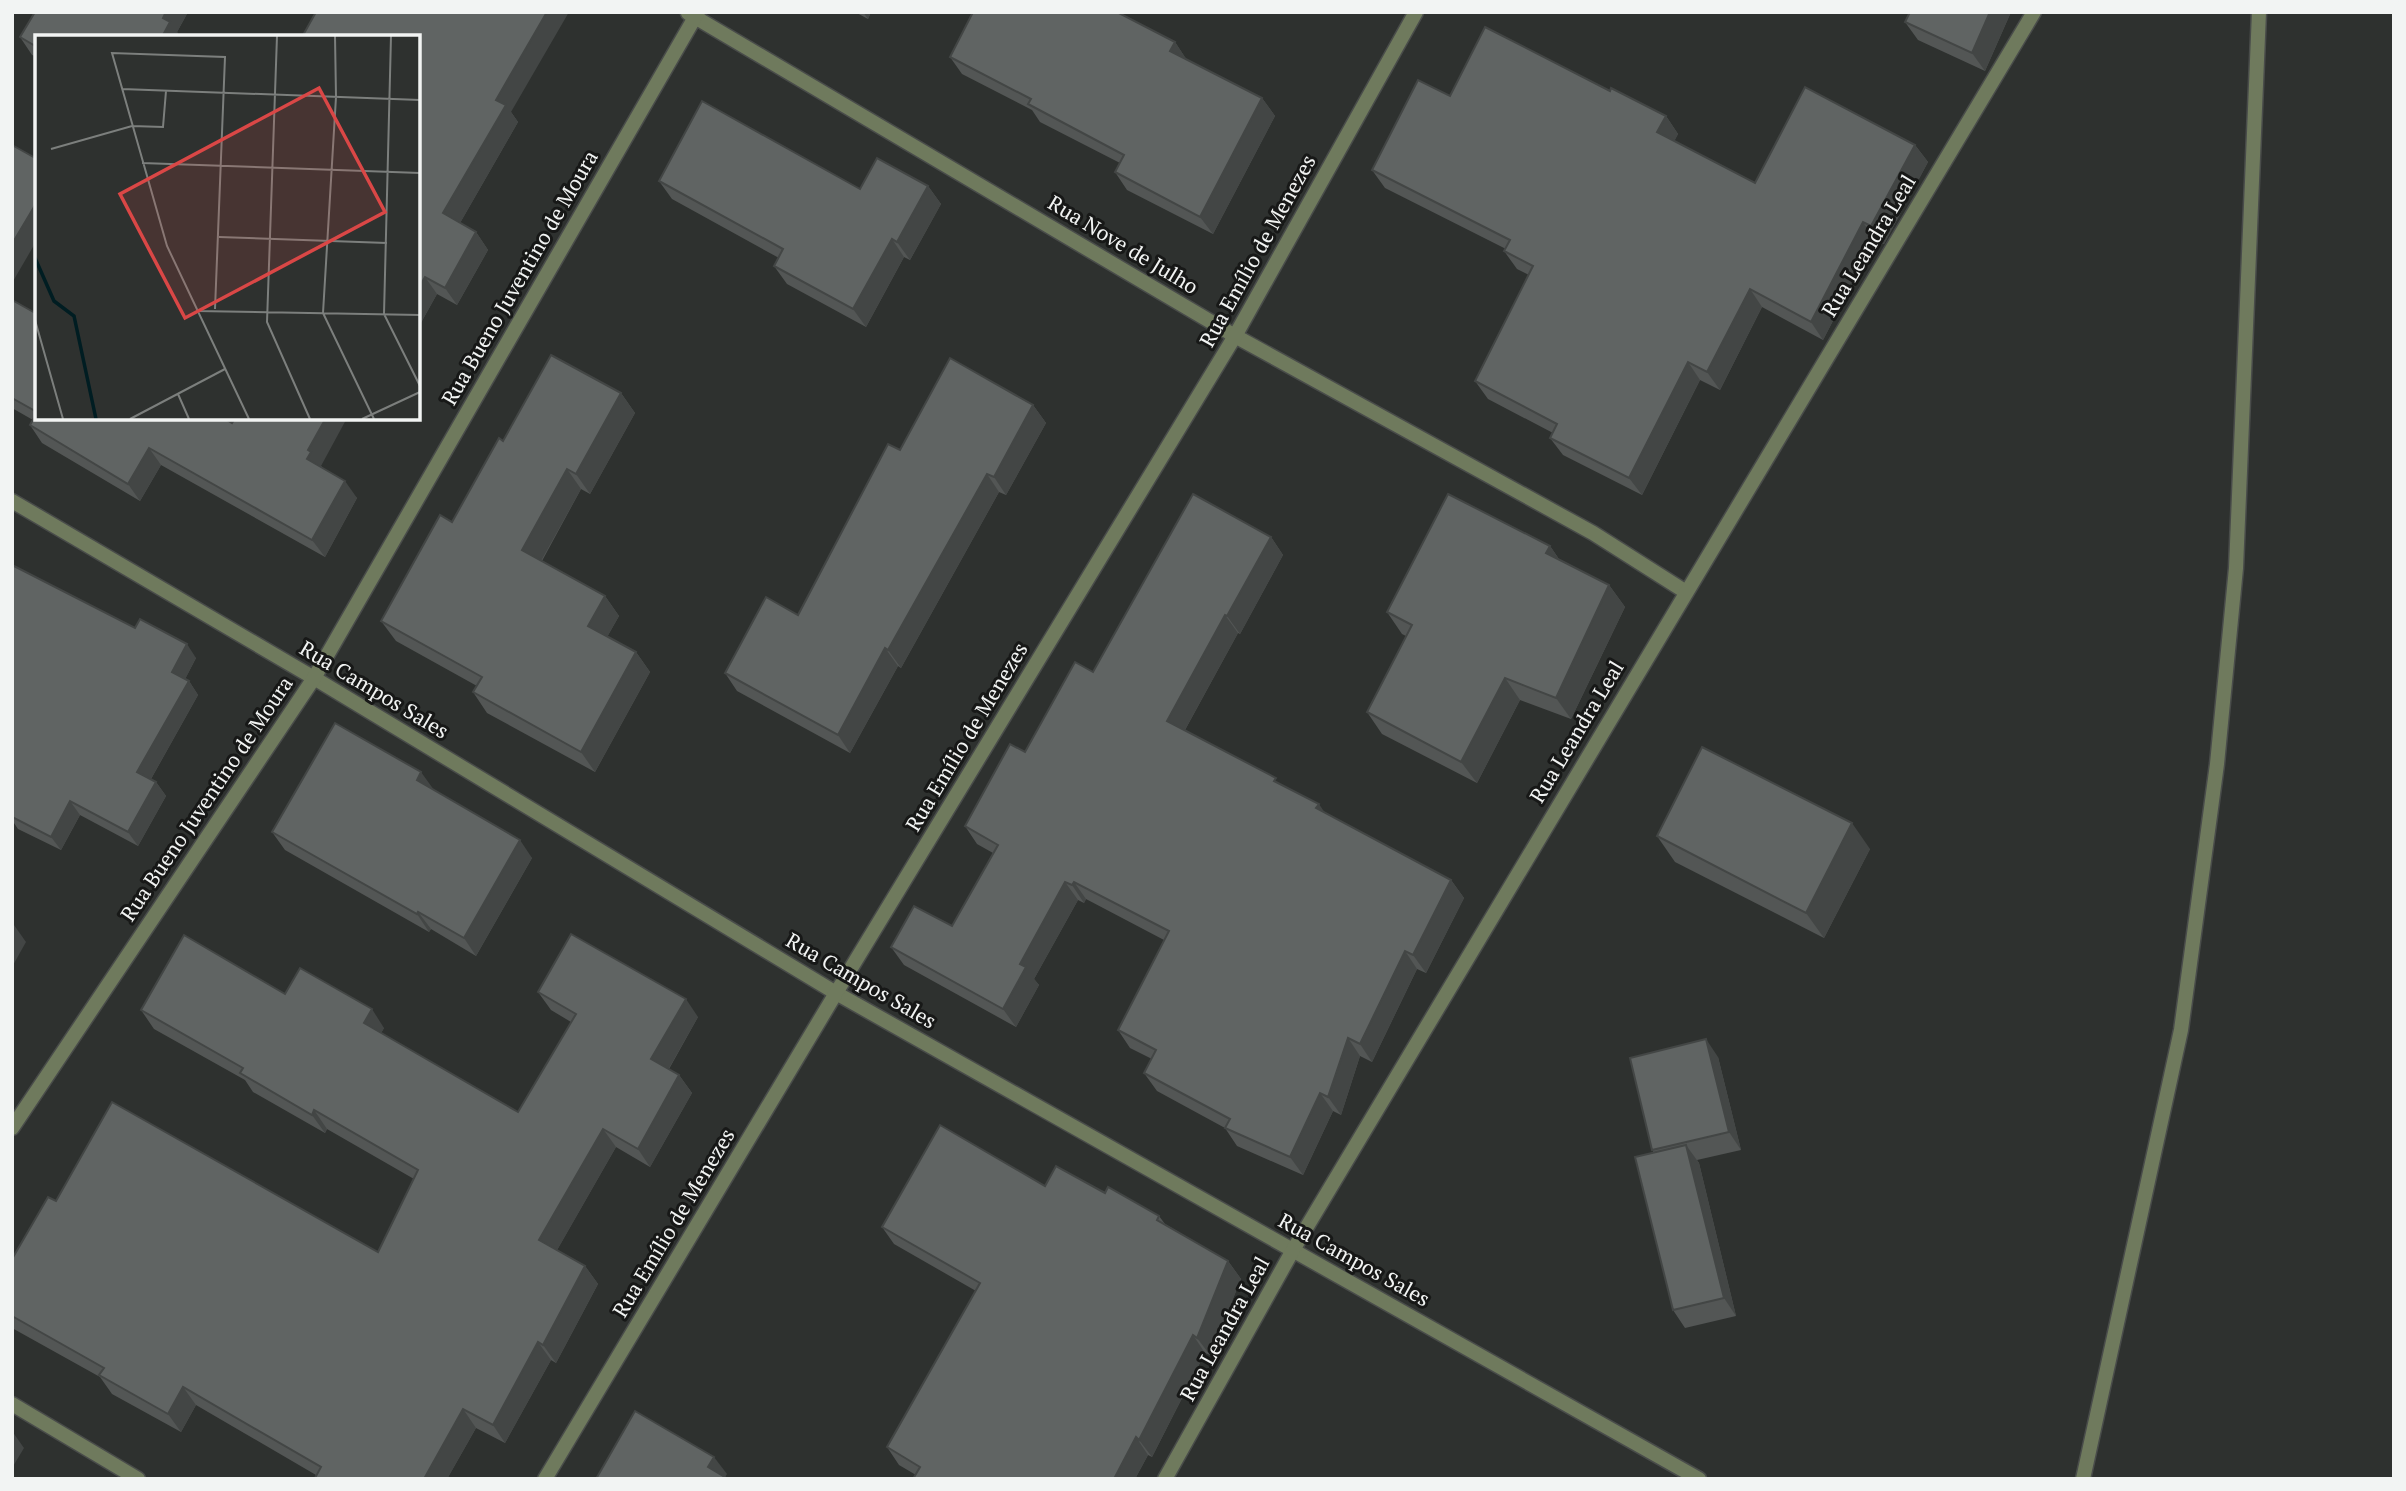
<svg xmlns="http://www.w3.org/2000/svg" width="2406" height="1491" font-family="'PT Serif',serif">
  <rect width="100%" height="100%" fill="#2e312f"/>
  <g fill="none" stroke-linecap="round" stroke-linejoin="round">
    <defs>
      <g id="street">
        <polyline points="688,13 1235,336 1593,533 1686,592"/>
        <polyline points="12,501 314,678 836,993 1699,1479"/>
        <polyline points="12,1128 314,678 698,12"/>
        <polyline points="12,1404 138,1479"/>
        <polyline points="545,1479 836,993 1235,336 1416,12"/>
        <polyline points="1165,1479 1293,1250 2034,12"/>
        <polyline points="2083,1479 2181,1030 2217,764 2236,568 2259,12"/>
      </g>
    </defs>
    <use href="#street" stroke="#494c4a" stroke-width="17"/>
    <use href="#street" stroke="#6f7a5d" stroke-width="14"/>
  </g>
  <g fill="#535655">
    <polygon points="35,12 188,12 177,32 180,37 37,37 37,57 32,55 20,37"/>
    <polygon points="855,12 871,12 868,19"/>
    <polygon points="1905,12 2011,12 1985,71 1918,40 1905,22 1909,14"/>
    <polygon points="1120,14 1175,42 1186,59 1262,98 1275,116 1213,234 1127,190 1115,172 1120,163 1040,122 1032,110 962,74 950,57"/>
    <polygon points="418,37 511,112 518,122 460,223 476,232 488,250 457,305 437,294 418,328"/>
    <polygon points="1610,91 1666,116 1678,134 1674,141 1755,183 1915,145 1928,162 1884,244 1875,240 1823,340 1762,307 1720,390 1700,380 1642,495 1563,455 1550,438 1553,433 1488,399 1475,381 1529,275 1517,269 1504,251 1506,249 1385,188 1372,170 1450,96"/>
    <polygon points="659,181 860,189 928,186 941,204 910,260 904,257 866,327 787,284 774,266 779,258 672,199"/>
    <polygon points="12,300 37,314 37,418 232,423 321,466 357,498 325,557 161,465 140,501 42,443 30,425 33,420 12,408"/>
    <polygon points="621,393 635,413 590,494 581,489 542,561 605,596 619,616 607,637 636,652 650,672 595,772 487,713 473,692 477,686 396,641 381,621 452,522 503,441"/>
    <polygon points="1033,405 1046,423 1006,495 999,492 901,668 898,666 850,753 737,691 725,673 798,615 900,450"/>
    <polygon points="1271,537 1283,555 1240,634 1238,633 1185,730 1280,784 1326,813 1451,880 1464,898 1426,973 1417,969 1372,1062 1360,1056 1341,1115 1333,1111 1303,1175 1237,1146 1225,1128 1157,1091 1144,1073 1152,1059 1130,1048 1118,1030 1164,940 1086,899 1084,903 1078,900 1034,979 1039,985 1016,1027 904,965 891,947 952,926 993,853 977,844 965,826 1025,752 1093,672"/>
    <polygon points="1550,546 1559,559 1609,585 1625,607 1571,719 1520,700 1477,783 1382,734 1367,712 1406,636 1402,634 1387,612"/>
    <polygon points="12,565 135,628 196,658 185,679 189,681 198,695 151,779 156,782 166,796 138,846 80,815 61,850 18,829 12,820"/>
    <polygon points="433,790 532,858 476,956 431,929 429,932 285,850 272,832"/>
    <polygon points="1657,836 1870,849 1824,938 1675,862"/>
    <polygon points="538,992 698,1017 669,1069 679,1075 692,1093 650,1167 616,1147 557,1250 585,1266 598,1284 556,1363 551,1360 505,1443 476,1428 447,1479 316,1479 315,1478 316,1475 196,1405 181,1432 112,1394 100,1377 12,1328 12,1259 56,1201 378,1252 414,1179 327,1129 325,1133 253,1092 245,1080 154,1029 141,1010 285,994 384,1028 381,1033 518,1112 571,1022 551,1010"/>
    <polygon points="1718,1057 1741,1150 1697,1160 1699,1163 1736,1316 1685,1328 1673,1310 1654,1153 1652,1150"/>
    <polygon points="1045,1186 1105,1193 1159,1216 1165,1224 1228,1261 1241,1279 1210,1355 1205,1353 1152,1457 1148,1455 1135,1479 913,1479 916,1475 899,1465 887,1447 976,1291 894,1244 882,1227"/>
  </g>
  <g fill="#434645">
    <polygon points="166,12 188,12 177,32 180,37 162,37 163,18"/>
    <polygon points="547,12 569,12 511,112 518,122 456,230 443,213 496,100"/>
    <polygon points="863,12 871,12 868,19"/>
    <polygon points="1990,12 2011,12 1985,71 1972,53"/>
    <polygon points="1175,42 1187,60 1170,51"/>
    <polygon points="1262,98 1275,116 1213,234 1200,217"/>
    <polygon points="1666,116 1678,134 1670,150 1657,132"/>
    <polygon points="1915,145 1928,162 1884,244 1871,226"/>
    <polygon points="928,186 941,204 910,260 897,242"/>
    <polygon points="37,202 37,240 12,283 12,244"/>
    <polygon points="1863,222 1875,240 1823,340 1811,322"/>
    <polygon points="476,232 488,250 457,305 445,288"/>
    <polygon points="892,239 904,257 866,327 853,309"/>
    <polygon points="425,277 437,294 418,328 418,289"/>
    <polygon points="1750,289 1762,307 1720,390 1707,372"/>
    <polygon points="1688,362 1700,380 1642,495 1629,478"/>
    <polygon points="621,393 635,413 590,494 576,474"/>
    <polygon points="1033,405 1046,423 1006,495 994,477"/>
    <polygon points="326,418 347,418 321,466 323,469 307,459 308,450"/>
    <polygon points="149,448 161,465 140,501 128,484"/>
    <polygon points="567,469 581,489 536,570 522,550"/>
    <polygon points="987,474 999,492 901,668 888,650"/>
    <polygon points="345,481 357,498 325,557 312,540"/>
    <polygon points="1271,537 1283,555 1240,634 1227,616"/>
    <polygon points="1550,546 1565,568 1546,553"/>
    <polygon points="1609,585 1625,607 1571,719 1556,698"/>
    <polygon points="605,596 619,616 602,646 588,626"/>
    <polygon points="1225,615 1238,633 1180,739 1167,721"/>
    <polygon points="187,644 196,658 182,685 172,672"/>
    <polygon points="885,648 898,666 850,753 838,735"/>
    <polygon points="636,652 650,672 595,772 581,752"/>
    <polygon points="1505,678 1520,700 1477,783 1461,762"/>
    <polygon points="189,681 198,695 147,786 137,772"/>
    <polygon points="421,772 434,790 417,780"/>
    <polygon points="156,782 166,796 138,846 128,832"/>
    <polygon points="70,801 80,815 61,850 51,837"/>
    <polygon points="1319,804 1331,822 1316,808"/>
    <polygon points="1852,823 1870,849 1824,938 1806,913"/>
    <polygon points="520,840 532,858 476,956 464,938"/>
    <polygon points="1451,880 1464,898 1426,973 1413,955"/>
    <polygon points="1065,882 1078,900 1034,979 1039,985 1016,1027 1003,1009 1020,964"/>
    <polygon points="1074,882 1086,899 1084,903 1072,885"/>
    <polygon points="418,912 431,929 429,932 417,914"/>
    <polygon points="14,925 26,942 12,967 12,929"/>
    <polygon points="1405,951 1417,969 1372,1062 1360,1044"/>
    <polygon points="686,999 698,1017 664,1077 651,1059"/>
    <polygon points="372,1009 384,1028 376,1042 364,1023"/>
    <polygon points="1348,1038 1360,1056 1341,1115 1328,1097"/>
    <polygon points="1706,1039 1718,1057 1741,1150 1729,1132"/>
    <polygon points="679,1075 692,1093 650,1167 638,1149"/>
    <polygon points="1320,1093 1333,1111 1303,1175 1290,1157"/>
    <polygon points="314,1110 327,1129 325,1133 312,1115"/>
    <polygon points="603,1129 616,1147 552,1259 539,1240"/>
    <polygon points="1686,1145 1699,1163 1736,1316 1724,1298"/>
    <polygon points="1228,1261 1241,1279 1210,1355 1197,1338"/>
    <polygon points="585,1266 598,1284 556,1363 543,1345"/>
    <polygon points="1193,1335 1205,1353 1152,1457 1139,1440"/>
    <polygon points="538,1342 551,1360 505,1443 493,1425"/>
    <polygon points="183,1387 196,1405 181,1432 168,1414"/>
    <polygon points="463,1409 476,1428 447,1479 424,1479"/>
    <polygon points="12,1431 24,1448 12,1468"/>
    <polygon points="1136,1437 1148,1455 1135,1479 1114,1479"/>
    <polygon points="714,1457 727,1474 724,1479 708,1467"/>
  </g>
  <g fill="#606463" stroke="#434645" stroke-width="2">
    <polygon points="35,12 166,12 163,18 170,22 162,37 37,37 37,47 20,37"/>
    <polygon points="316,12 547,12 496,100 506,105 443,213 476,232 445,288 425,277 418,289 418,37 302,37"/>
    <polygon points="973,12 1117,12 1175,42 1170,51 1262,98 1200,217 1115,172 1124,155 1028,104 1031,99 950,57"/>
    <polygon points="1910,12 1990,12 1972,53 1905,22"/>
    <polygon points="1485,27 1610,91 1611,88 1666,116 1657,132 1755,183 1805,87 1915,145 1871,226 1863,222 1811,322 1750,289 1707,372 1688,362 1629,478 1550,438 1557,424 1475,381 1533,266 1504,251 1510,240 1372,170 1418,80 1450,96"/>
    <polygon points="702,101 860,189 877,158 928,186 897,242 892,239 853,309 774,266 783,249 659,181"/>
    <polygon points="12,145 37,159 37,202 12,244"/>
    <polygon points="12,300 37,314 37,412 12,398"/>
    <polygon points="551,355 621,393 576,474 567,469 522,550 605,596 588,626 636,652 581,752 473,692 482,677 381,621 440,515 452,522 499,438 503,441"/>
    <polygon points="950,358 1033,405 994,477 987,474 888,650 885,648 838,735 725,673 766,597 798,615 888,444 900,450"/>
    <polygon points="37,413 37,418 224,418 232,423 235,418 326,418 308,450 311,452 307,459 345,481 312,540 149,448 128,484 30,425"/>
    <polygon points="1193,494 1271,537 1227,616 1225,615 1167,721 1276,778 1274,781 1319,804 1316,808 1451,880 1413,955 1405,951 1360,1044 1348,1038 1328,1097 1320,1093 1290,1157 1225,1128 1230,1119 1144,1073 1156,1050 1118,1030 1169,931 1074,882 1072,885 1065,882 1020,964 1026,967 1003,1009 891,947 914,906 952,926 998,845 965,826 1010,744 1025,752 1075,662 1093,672"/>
    <polygon points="1448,494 1550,546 1546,553 1609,585 1556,698 1505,678 1461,762 1367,712 1412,625 1387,612"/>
    <polygon points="12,565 135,628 140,619 187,644 172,672 189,681 137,772 156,782 128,832 70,801 51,837 12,817"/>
    <polygon points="335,723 421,772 417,780 520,840 464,938 418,912 417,914 272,832"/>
    <polygon points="1702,747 1852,823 1806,913 1657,836"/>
    <polygon points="571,934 686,999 651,1059 679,1075 638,1149 603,1129 539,1240 585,1266 543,1345 538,1342 493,1425 463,1409 424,1479 317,1479 315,1478 321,1467 183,1387 168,1414 99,1375 104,1368 12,1316 12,1259 48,1197 56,1201 112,1102 378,1252 418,1170 314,1110 312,1115 240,1073 243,1068 141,1010 184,935 285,994 300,968 372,1009 364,1023 518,1112 576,1014 538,992"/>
    <polygon points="1706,1039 1729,1132 1652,1150 1630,1058"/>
    <polygon points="940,1125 1045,1186 1056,1166 1105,1193 1108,1187 1159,1216 1157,1220 1228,1261 1197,1338 1193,1335 1139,1440 1136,1437 1114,1479 913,1479 920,1467 887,1447 980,1283 882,1227"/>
    <polygon points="1686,1145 1724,1298 1673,1310 1635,1157"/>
    <polygon points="635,1411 714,1457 708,1467 728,1479 596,1479"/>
  </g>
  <g text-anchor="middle" stroke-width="6" stroke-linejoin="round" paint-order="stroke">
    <g font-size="21" fill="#f2f4f3" stroke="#171817">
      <text transform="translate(1123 245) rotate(31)" y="7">Rua Nove de Julho</text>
      <text transform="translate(1869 246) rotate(-59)" y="7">Rua Leandra Leal</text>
      <text transform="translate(1258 251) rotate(-61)" y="7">Rua Emílio de Menezes</text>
      <text transform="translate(520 278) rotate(-60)" y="7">Rua Bueno Juventino de Moura</text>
      <text transform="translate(374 690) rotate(31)" y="7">Rua Campos Sales</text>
      <text transform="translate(1577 732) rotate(-59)" y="7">Rua Leandra Leal</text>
      <text transform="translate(967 737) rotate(-59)" y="7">Rua Emílio de Menezes</text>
      <text transform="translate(207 799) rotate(-56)" y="7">Rua Bueno Juventino de Moura</text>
      <text transform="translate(861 981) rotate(30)" y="7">Rua Campos Sales</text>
      <text transform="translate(674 1223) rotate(-59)" y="7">Rua Emílio de Menezes</text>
      <text transform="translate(1354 1260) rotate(29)" y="7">Rua Campos Sales</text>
      <text transform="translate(1225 1329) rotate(-61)" y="7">Rua Leandra Leal</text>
    </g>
  </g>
  <g transform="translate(35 35)">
    <rect width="385" height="385" fill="#2e312f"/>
    <path fill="none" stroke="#001d22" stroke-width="3.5" d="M0,223L19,266L39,281L61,384"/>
    <path fill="none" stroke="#7c7f7d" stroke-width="2" d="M242,1L232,287L275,384M300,1L301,62L288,278L339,384M356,1L349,279L385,351M87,54L385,65M16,114L97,91L128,92L131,56M107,128L385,138M184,202L352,208M180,274L190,22L77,18L132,211L214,384M162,276L385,280M0,285L28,384M143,359L154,384M95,384L190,334M327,384L385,357"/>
    <path fill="#da4746" fill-opacity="0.15" stroke="#da4746" stroke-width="3.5" d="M284,53L350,177L150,283L85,159Z"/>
    <rect width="385" height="385" fill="none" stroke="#f2f4f3" stroke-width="3.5"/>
  </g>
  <rect width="2406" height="1491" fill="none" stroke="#f2f4f3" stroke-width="28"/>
</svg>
